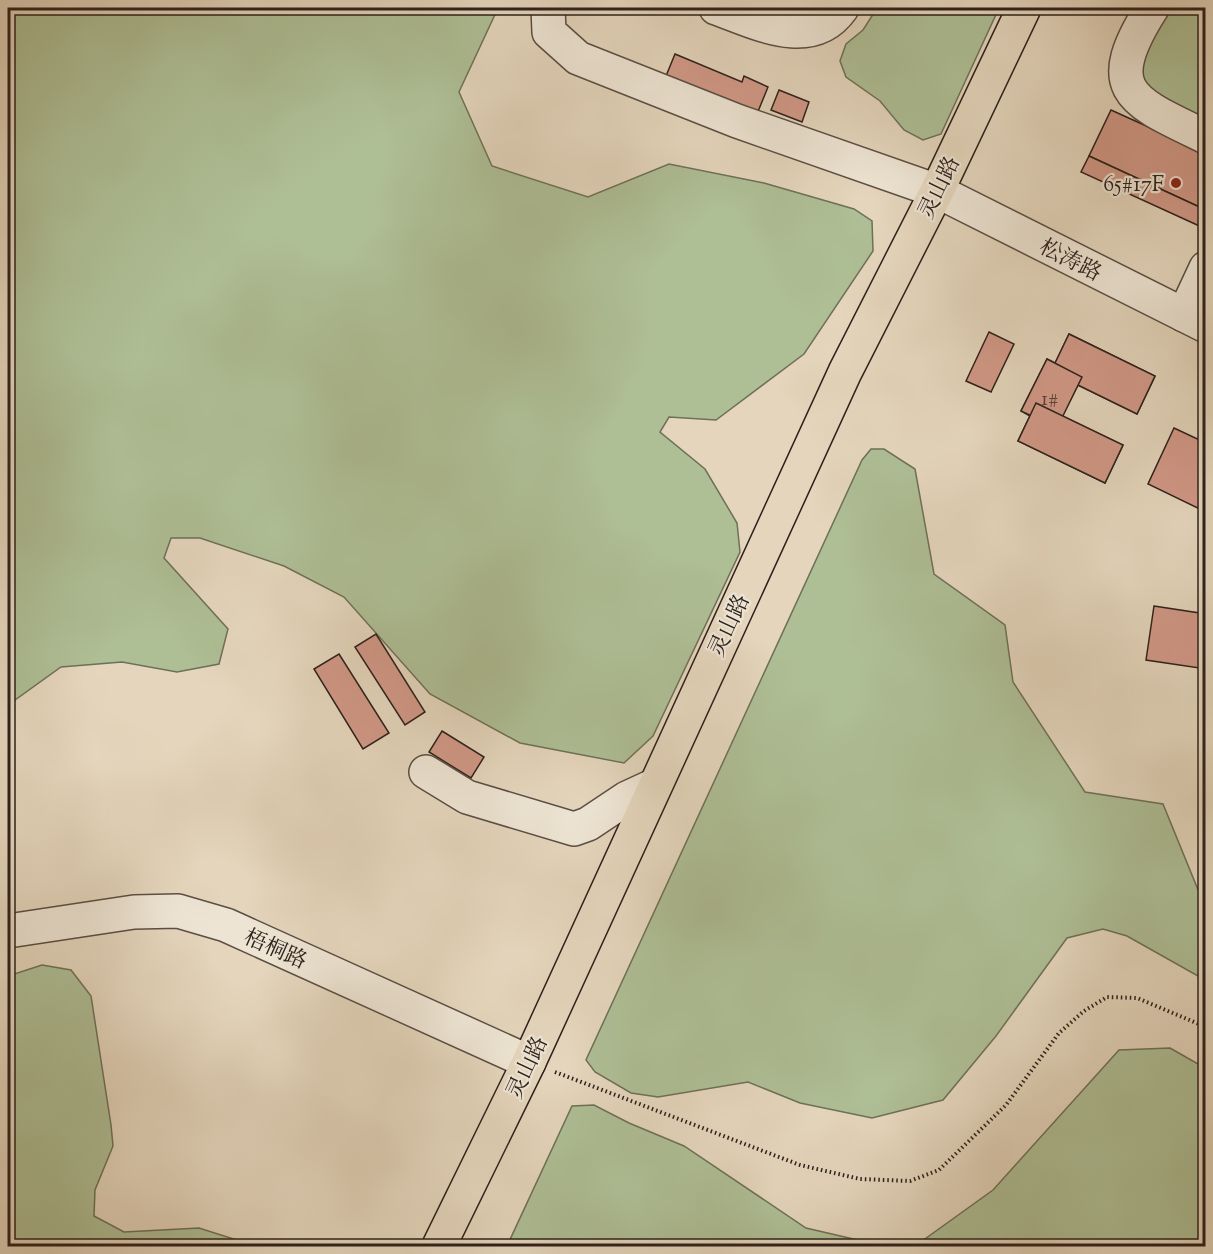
<svg xmlns="http://www.w3.org/2000/svg" width="1213" height="1254" font-family="'Sorts Mill Goudy','Noto Serif SC',serif">
  <rect width="100%" height="100%" fill="#e4d5bc"/>
  <filter id="stains"><feTurbulence type="fractalNoise" baseFrequency=".00333" numOctaves="4"/><feColorMatrix values="0 0 0 0 .2 0 0 0 0 .09 0 0 0 0 .02 0 0 0 .5 -.17"/></filter>
  <radialGradient id="worn" r=".72"><stop offset=".6" stop-color="#630" stop-opacity="0"/><stop offset="1" stop-color="#630" stop-opacity=".3"/></radialGradient>
  <g fill="#aebe95" stroke="#6e7058" stroke-width="1.5">
    <polygon points="8,8 498,8 459,92 492,166 588,197 669,164 764,183 854,209 872,221 873,251 804,354 716,420 669,417 660,432 705,469 737,523 740,552 653,736 624,763 520,743 430,694 344,597 284,566 200,538 171,538 164,558 228,629 219,664 177,672 122,662 61,667 8,705"/>
    <polygon points="877,8 999,8 941,134 923,140 904,130 880,101 846,77 840,61 846,44 863,30"/>
    <polygon points="1167,8 1205,8 1205,123 1157,100 1140,81 1141,48"/>
    <polygon points="871,449 884,449 915,469 934,574 1005,625 1013,682 1085,792 1163,804 1205,907 1205,980 1127,936 1103,929 1067,938 996,1036 943,1100 872,1118 800,1103 748,1082 658,1097 631,1093 595,1072 586,1060 862,460"/>
    <polygon points="42,965 71,970 91,996 111,1125 113,1146 95,1190 94,1216 124,1232 199,1228 256,1246 8,1246 8,976"/>
    <polygon points="1170,1048 1205,1068 1205,1246 507,1246 572,1106 594,1105 629,1123 684,1146 806,1228 875,1244 922,1241 993,1190 1119,1050"/>
  </g>
  <g fill="#d19887" stroke="#2d211c" stroke-width="1.5">
    <polygon points="675,54 742,82 744,76 768,87 757,114 666,76"/>
    <polygon points="779,90 809,102 802,122 771,110"/>
    <polygon points="1111,110 1206,153 1206,210 1089,156"/>
    <polygon points="1089,156 1206,210 1206,229 1081,172"/>
    <polygon points="989,332 1014,344 991,392 966,381"/>
    <polygon points="1069,334 1155,376 1137,414 1051,372"/>
    <polygon points="1069,334 1155,376 1137,414 1078,385 1062,416 1123,445 1105,483 1018,441 1030,416 1021,411 1047,359 1055,363"/>
    <polygon points="1047,359 1082,377 1057,428 1021,411"/>
    <polygon points="1036,403 1123,445 1105,483 1018,441"/>
    <polygon points="1174,428 1206,443 1206,512 1148,484"/>
    <polygon points="1154,606 1206,614 1206,669 1146,660"/>
    <polygon points="376,634 425,712 405,725 355,647"/>
    <polygon points="339,654 389,733 363,749 314,669"/>
    <polygon points="442,731 484,757 471,778 429,752"/>
    <polygon points="1206,774 1206,819 1200,818"/>
  </g>
  <g fill="none" stroke-linecap="round" stroke-linejoin="round">
    <defs>
      <g id="minor">
        <polyline points="548,8 549,32 578,58 737,121 937,191 1206,326"/>
        <path d="M716,8C756,22 811,52 842,8"/>
        <path d="M1152,8C1099,91 1131,101 1206,137"/>
        <polyline points="1184,315 1206,268"/>
        <polyline points="426,772 467,797 574,829 588,824 627,798 653,786"/>
        <polyline points="8,931 134,912 178,911 226,925 529,1062"/>
      </g>
      <polyline id="highway" points="439,1246 529,1062 845,372 937,191 1024,8"/>
    </defs>
    <use href="#minor" stroke="#5b4e44" stroke-width="36"/>
    <use href="#highway" stroke="#2d211c" stroke-width="36"/>
    <polyline stroke="#2d211c" stroke-width="4" stroke-dasharray="1.5 3" stroke-linecap="butt" points="555,1072 800,1165 860,1179 910,1181 939,1170 1006,1105 1059,1033 1084,1011 1107,997 1137,998 1206,1027"/>
    <use href="#minor" stroke="#ede4d3" stroke-width="33"/>
    <use href="#highway" stroke="#e4d5bc" stroke-width="33"/>
  </g>
  <circle fill="#8f2418" stroke="#ede4d3" stroke-width="2" cx="1176" cy="183" r="6"/>
  <g text-anchor="middle" stroke-width="4.5" stroke-linejoin="round" paint-order="stroke">
    <g font-size="20" fill="#563f37">
      <text x="1050" y="405">1#</text>
    </g>
    <g font-size="22" fill="#2d211c" stroke="#ede4d3" text-anchor="end">
      <text x="1164" y="191">65#17F</text>
    </g>
    <g font-size="22" fill="#2d211c" stroke="#ede4d3">
      <text transform="translate(938 187) rotate(-64)" y="8">灵山路</text>
      <text transform="translate(1071 259) rotate(27)" y="8">松涛路</text>
      <text transform="translate(728 625) rotate(-65)" y="8">灵山路</text>
      <text transform="translate(276 948) rotate(24)" y="8">梧桐路</text>
      <text transform="translate(526 1067) rotate(-65)" y="8">灵山路</text>
    </g>
  </g>
  <rect width="1213" height="1254" fill="none" stroke="#e4d5bc" stroke-width="30"/>
  <rect x="9" y="9" width="1195" height="1236" fill="none" stroke="#2d211c" stroke-width="3"/>
  <rect x="15" y="15" width="1183" height="1224" fill="none" stroke="#2d211c" stroke-width="1.5"/>
  <rect width="100%" height="100%" filter="url(#stains)"/>
  <rect width="100%" height="100%" fill="url(#worn)"/>
</svg>
